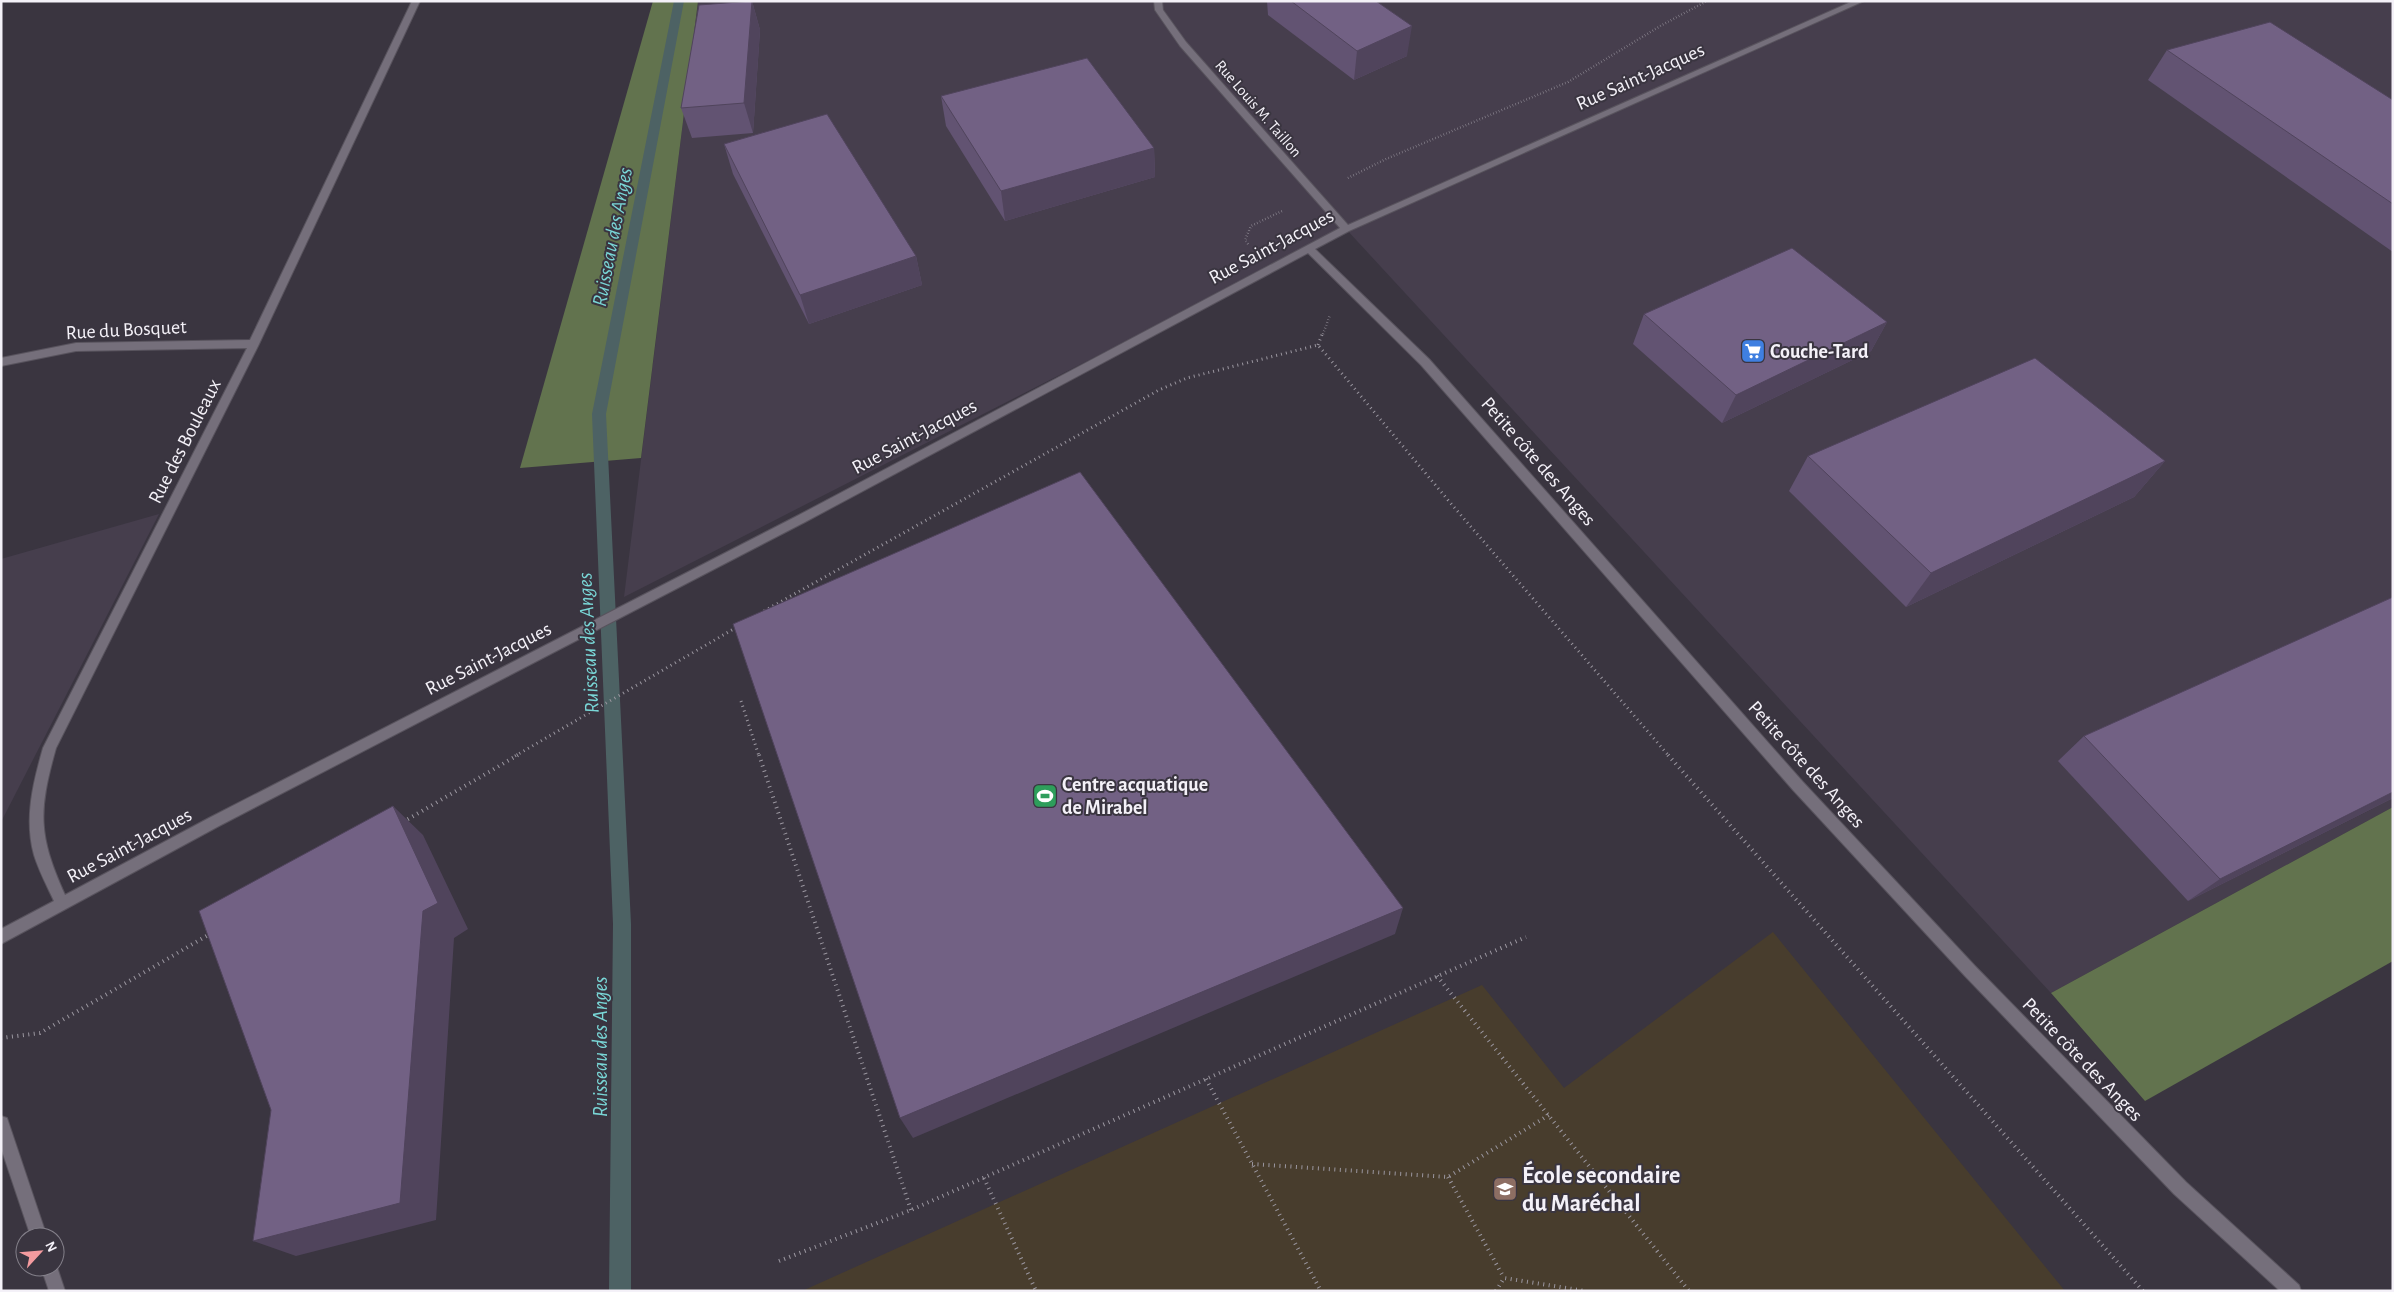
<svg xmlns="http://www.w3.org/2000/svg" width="2394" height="1292" font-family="'Alegreya Sans',sans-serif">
  <rect width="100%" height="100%" fill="#3a3540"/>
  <g fill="#463e4d">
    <polygon points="698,1 2393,1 2393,807 2051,993 1346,229 624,597"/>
    <polygon points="159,514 1,822 1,559"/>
  </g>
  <polygon fill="#483d2d" points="1773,932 2065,1291 802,1291 1482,985 1564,1088"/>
  <g fill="#62734e">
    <polygon points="653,1 698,1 641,458 520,468"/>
    <polygon points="2393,807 2393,961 2145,1101 2051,993"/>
  </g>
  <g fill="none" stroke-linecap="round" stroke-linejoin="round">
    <polygon fill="#4d6264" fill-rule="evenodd" points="674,1 684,1 606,414 631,924 631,1291 609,1291 613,924 592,414"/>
    <defs>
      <g id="minor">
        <path d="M412,1H420L259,344L56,748C38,812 38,835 65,895L209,818L797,516L1340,228L1180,46L1155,10L1154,1H1162L1163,10L1186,42L1348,225L1853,1H1864L1349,231L1315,249L1429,359L1803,782L1975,966L2186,1182L2299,1285L2301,1291H2280L2174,1194L1965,976L1793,790L1421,365L1308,253L805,522L219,826L1,944V929L54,901C47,886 39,871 34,855C24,819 33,783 43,748L247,348L76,351L1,366V358L76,343L250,340Z"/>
        <polygon points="1,1116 7,1118 9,1124 47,1237 31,1237 1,1148"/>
        <polygon points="55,1261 65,1291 49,1291 41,1267 55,1267"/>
      </g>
    </defs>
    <use href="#minor" stroke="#58535d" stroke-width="2"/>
    <g stroke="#9b97a0" stroke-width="2.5" stroke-dasharray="0.5 2.5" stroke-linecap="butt">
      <polyline points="1348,178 1386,159 1568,82 1662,25 1707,1"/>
      <polyline points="1248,244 1245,240 1251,226 1284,210"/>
      <polyline points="1323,334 1330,315"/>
    </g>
    <g stroke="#9b97a0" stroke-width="3" stroke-dasharray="1 4" stroke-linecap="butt">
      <polyline points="1318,345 1323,332"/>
      <polyline points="764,611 1159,390 1187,378 1318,345 1453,506 1669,756"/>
      <polyline points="741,701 759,756"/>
      <polyline points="515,756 737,627"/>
    </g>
    <g stroke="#9b97a0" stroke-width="4" stroke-dasharray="1 4.5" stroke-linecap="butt">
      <polyline points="759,755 911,1210"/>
      <polyline points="1668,755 2143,1291"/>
      <polyline points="403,822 518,755"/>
      <polyline points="1437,976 1689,1291"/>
      <polyline points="1,1038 40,1033 210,934"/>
      <polyline points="1206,1079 1321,1291"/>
      <polyline points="1252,1164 1448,1177 1549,1115"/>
      <polyline points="1448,1177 1504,1278"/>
      <polyline points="984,1178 1036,1291"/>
      <polyline points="779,1261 911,1210 1526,937"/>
      <polyline points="1496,1291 1504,1278 1585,1291"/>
    </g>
    <use href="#minor" fill="#756f7b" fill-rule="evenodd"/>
  </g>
  <g fill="#625372">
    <polygon points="752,1 760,30 753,133 692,138 681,108"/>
    <polygon points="1267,1 1376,1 1407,56 1354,80 1268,15"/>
    <polygon points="2167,50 2393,100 2393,252 2148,80"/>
    <polygon points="941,96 1154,148 1155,177 1005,221 946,126"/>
    <polygon points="724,144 916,256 922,285 809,324 733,174"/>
    <polygon points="1644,314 1887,322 1871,351 1722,423 1633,344"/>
    <polygon points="1808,456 2165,461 2134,497 1906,607 1789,491"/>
    <polygon points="2393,597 2393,798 2188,901 2058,761 2084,736"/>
  </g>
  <g fill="#50445c">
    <polygon points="752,1 760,30 753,133 744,103"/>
    <polygon points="1412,26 1407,56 1354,80 1357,51"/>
    <polygon points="1154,148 1155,177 1005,221 1001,191"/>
    <polygon points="916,256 922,285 809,324 800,295"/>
    <polygon points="1887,322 1871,351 1722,423 1736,395"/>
    <polygon points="2165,461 2134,497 1906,607 1931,573"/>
    <polygon points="2393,792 2393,798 2188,901 2220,879"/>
    <polygon points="393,806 423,835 468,929 454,938 436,1220 296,1256 253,1241"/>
    <polygon points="1403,908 1395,934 913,1138 900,1118"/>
  </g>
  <g fill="#726184" stroke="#50445c">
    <polygon points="752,1 744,103 681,108 699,5"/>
    <polygon points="1291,1 1376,1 1412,26 1357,51"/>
    <polygon points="2270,22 2393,100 2393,204 2167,50"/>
    <polygon points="1087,58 1154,148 1001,191 941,96"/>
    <polygon points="827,114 916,256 800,295 724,144"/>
    <polygon points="1792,248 1887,322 1736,395 1644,314"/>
    <polygon points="2035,358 2165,461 1931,573 1808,456"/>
    <polygon points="1080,472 1403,908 900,1118 733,624"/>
    <polygon points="2393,597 2393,792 2220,879 2084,736"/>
    <polygon points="393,806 438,903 423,911 400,1203 253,1241 271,1110 199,911"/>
  </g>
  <defs>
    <symbol id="supermarket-square" viewBox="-11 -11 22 22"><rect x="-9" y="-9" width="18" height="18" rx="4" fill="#3f7fe0" stroke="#3a3540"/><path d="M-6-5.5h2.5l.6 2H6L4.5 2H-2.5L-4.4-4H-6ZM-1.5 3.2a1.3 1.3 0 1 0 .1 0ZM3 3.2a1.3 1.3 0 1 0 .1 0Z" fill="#fff"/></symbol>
    <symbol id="stadium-square" viewBox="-11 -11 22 22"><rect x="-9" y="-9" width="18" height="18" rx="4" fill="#2e9e5b" stroke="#3a3540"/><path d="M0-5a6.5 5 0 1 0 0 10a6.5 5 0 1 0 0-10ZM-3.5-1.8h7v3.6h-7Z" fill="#fff"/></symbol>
    <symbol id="school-square" viewBox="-11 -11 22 22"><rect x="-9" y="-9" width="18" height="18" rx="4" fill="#8d6e63" stroke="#3a3540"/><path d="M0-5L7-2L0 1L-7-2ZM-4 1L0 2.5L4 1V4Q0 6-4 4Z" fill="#fff"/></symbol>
  </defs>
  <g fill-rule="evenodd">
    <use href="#supermarket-square" x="1739" y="337" width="28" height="28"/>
    <use href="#stadium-square" x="1031" y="782" width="28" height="28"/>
    <use href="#school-square" x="1491" y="1175" width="28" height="28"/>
  </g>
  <g text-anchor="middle" stroke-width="4" stroke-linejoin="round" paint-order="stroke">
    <g font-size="16" fill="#f4f1f8" stroke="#3a3540">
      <text transform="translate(1259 108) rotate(49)" y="6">Rue Louis M. Taillon</text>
    </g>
    <g font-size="20" fill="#f4f1f8" stroke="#3a3540">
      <text transform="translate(1640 76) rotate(-24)" y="7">Rue Saint-Jacques</text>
      <text transform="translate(1271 246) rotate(-28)" y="7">Rue Saint-Jacques</text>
      <text transform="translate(126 329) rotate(-3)" y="7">Rue du Bosquet</text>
      <text transform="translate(914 436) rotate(-28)" y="7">Rue Saint-Jacques</text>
      <text transform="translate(184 441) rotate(-63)" y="7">Rue des Bouleaux</text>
      <text transform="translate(1539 461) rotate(49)" y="7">Petite côte des Anges</text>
      <text transform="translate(488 658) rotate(-27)" y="7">Rue Saint-Jacques</text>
      <text transform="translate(1807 764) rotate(48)" y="7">Petite côte des Anges</text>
      <text transform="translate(129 845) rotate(-28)" y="7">Rue Saint-Jacques</text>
      <text transform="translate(2083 1059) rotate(46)" y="7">Petite côte des Anges</text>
    </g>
    <g font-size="20" font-weight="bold" fill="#f4f1f8" stroke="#3a3540" text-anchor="start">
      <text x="1770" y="358">Couche-Tard</text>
      <text x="1062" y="791">Centre acquatique<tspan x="1062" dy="23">de Mirabel</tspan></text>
    </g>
    <g font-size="21" font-style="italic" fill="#79d6d6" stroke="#3a3540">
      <text transform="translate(612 237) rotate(-79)" y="7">Ruisseau des Anges</text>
      <text transform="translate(588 643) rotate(-93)" y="7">Ruisseau des Anges</text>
      <text transform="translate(600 1047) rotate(-90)" y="7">Ruisseau des Anges</text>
    </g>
    <g font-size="24" font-weight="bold" fill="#f4f1f8" stroke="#3a3540" text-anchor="start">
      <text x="1522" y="1183">École secondaire<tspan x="1522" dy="28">du Maréchal</tspan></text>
    </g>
  </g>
  <rect width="2394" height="1292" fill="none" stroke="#f4f1f8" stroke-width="5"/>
  <g transform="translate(40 1252) rotate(64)"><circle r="24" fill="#3a3540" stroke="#84808a"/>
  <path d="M0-4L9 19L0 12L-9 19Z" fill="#f49b9f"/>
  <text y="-8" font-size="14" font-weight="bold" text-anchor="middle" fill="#f4f1f8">N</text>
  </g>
</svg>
